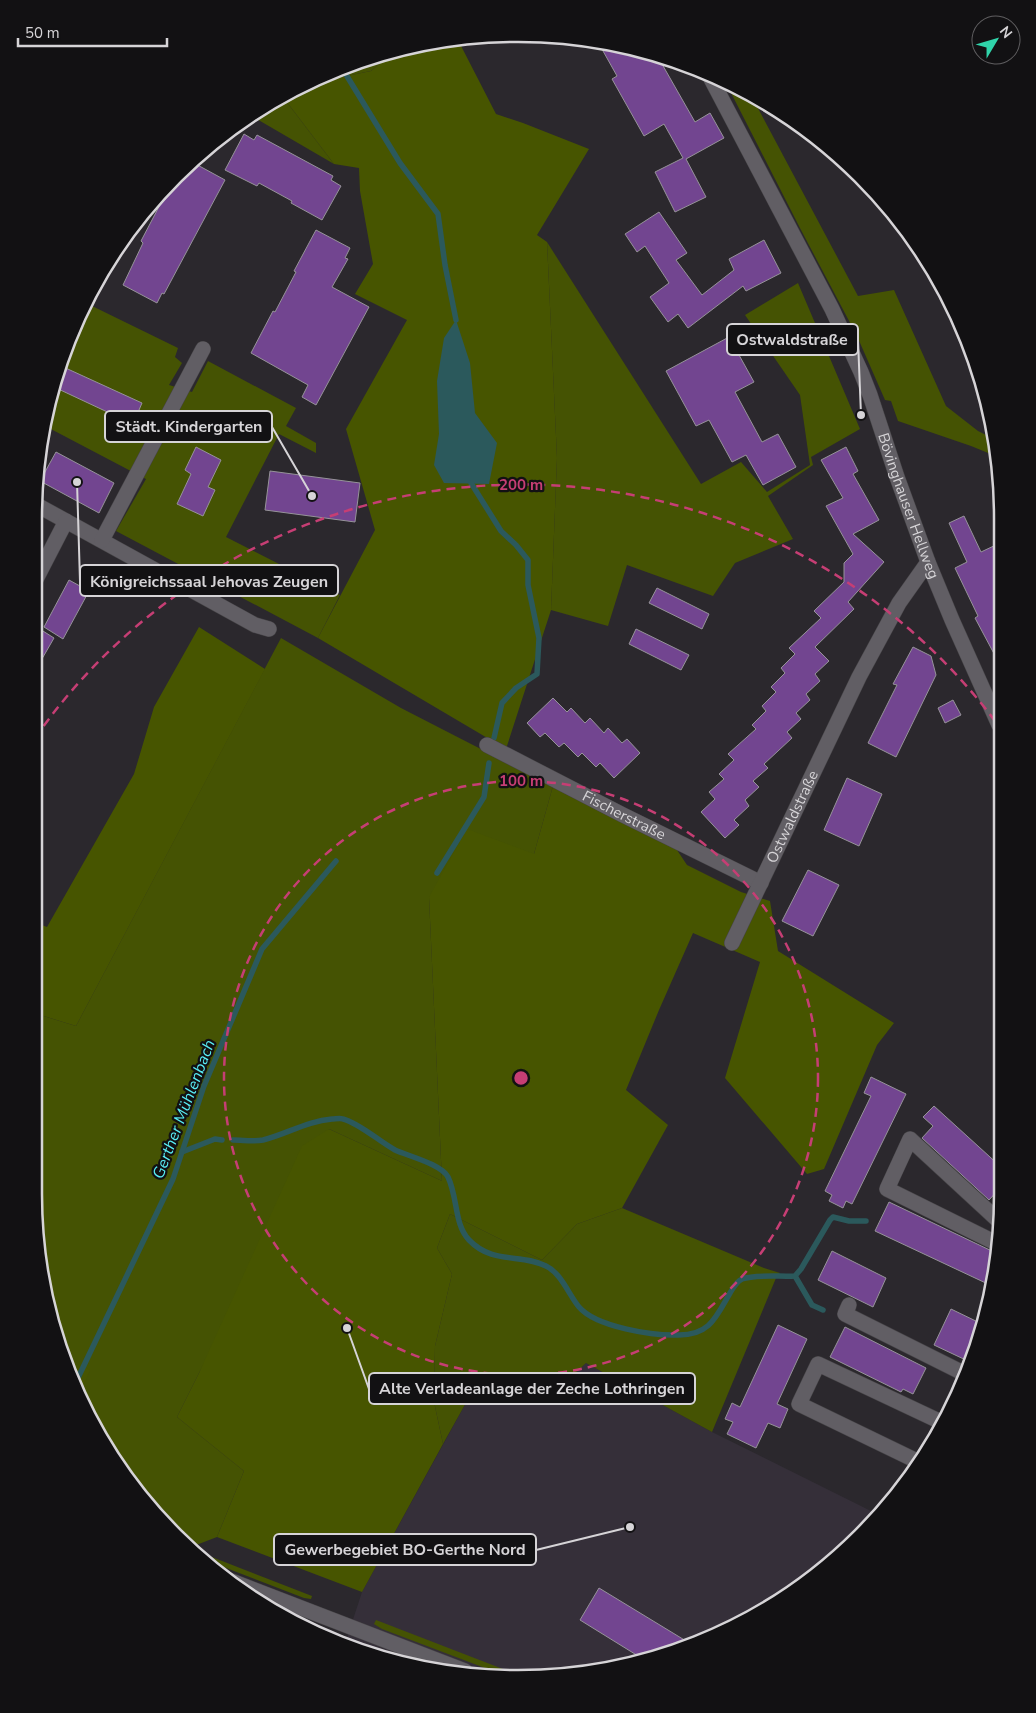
<svg xmlns="http://www.w3.org/2000/svg" width="1036" height="1713" font-family="'Nunito Sans',sans-serif">
  <rect width="100%" height="100%" fill="#2b282d"/>
  <polygon fill="#352f39" points="586,1363 712,1432 875,1513 813,1579 673,1654 518,1679 363,1654 345,1644 362,1592 472,1392 498,1401 554,1393"/>
  <g fill="#455303">
    <polygon points="392,53 371,71 308,84 333,71"/>
    <polygon points="726,83 752,97 858,296 894,290 946,406 978,431 994,439 998,457 971,446 898,421 891,401 885,400 857,336 801,230"/>
    <polygon points="283,97 334,164 255,118 240,123 249,115"/>
    <polygon points="547,242 701,484 741,462 767,492 810,465 800,395 745,315 798,283 860,429 811,457 813,465 768,496 793,539 735,563 713,596 627,565 608,626 551,610 557,458"/>
    <polygon points="88,304 178,348 175,357 182,363 169,385 192,392 208,361 296,408 286,426 316,443 316,453 279,434 226,537 340,595 318,638 116,531 146,479 47,427 60,362"/>
    <polygon points="281,638 401,708 553,786 534,854 429,897 442,1181 329,1129 199,1373 177,1417 244,1471 217,1537 191,1547 134,1490 59,1350 34,1195 34,1013 76,1026"/>
    <polygon points="622,1208 764,1268 780,1273 776,1278 712,1432 586,1363 554,1393 538,1399 498,1401 472,1392 443,1444 434,1402 435,1346 452,1274 437,1248 450,1214 542,1260 577,1224"/>
    <polygon points="194,1550 312,1596 311,1599 304,1598 203,1559"/>
    <polygon points="376,1620 526,1678 514,1679 382,1629 374,1624"/>
  </g>
  <g fill="#475500">
    <polygon points="458,40 496,114 523,123 589,149 537,235 547,242 557,458 551,610 506,749 318,638 375,530 346,429 407,320 355,294 373,264 360,191 359,168 334,164 283,97 308,84 371,71 392,53 424,43"/>
    <polygon points="199,627 265,669 76,1026 34,1013 34,922 47,927 134,774 154,707"/>
    <polygon points="553,786 675,847 687,865 741,892 770,901 778,951 894,1023 877,1045 824,1169 807,1174 725,1078 760,962 693,933 659,1010 626,1090 668,1125 622,1208 577,1224 542,1260 450,1214 437,1248 452,1274 435,1346 434,1402 443,1444 362,1592 217,1537 244,1471 177,1417 199,1373 302,1146 329,1129 442,1181 429,897 467,829 534,854"/>
    <polygon points="65,1361 90,1370 81,1391"/>
  </g>
  <polygon fill="#2b595c" points="456,320 470,363 475,413 497,443 489,484 444,483 434,465 439,434 437,381 444,338"/>
  <g fill="none" stroke-linecap="round" stroke-linejoin="round">
    <g stroke="#2b595c" stroke-width="5.5">
      <polyline points="342,68 400,163 438,214 445,265 456,320"/>
      <polyline points="471,483 501,531 516,545 528,560 528,585 539,638 537,674 516,688 502,703 494,738"/>
      <polyline points="437,873 484,797 489,763"/>
      <path d="M233,1140C243,1140 254,1142 263,1140C287,1134 307,1121 332,1119C335,1119 340,1118 343,1119C359,1123 380,1142 395,1150C408,1156 441,1164 448,1177C458,1198 454,1224 469,1240C493,1265 521,1253 546,1266C561,1273 569,1295 579,1307C596,1327 653,1336 679,1335C710,1335 716,1317 730,1293C733,1288 736,1282 742,1279C755,1274 781,1277 795,1276L801,1269L830,1220L833,1217L849,1221H866"/>
      <polyline points="182,1152 215,1139 222,1140"/>
      <polyline points="795,1276 812,1305 823,1310"/>
      <polyline points="76,1382 173,1179 204,1086 262,949 336,861"/>
    </g>
  </g>
  <g fill="#724590" stroke="#969399">
    <polygon points="598,42 613,43 658,57 695,122 710,113 724,138 686,159 706,197 675,212 655,172 683,158 664,124 644,136 612,79 617,76"/>
    <polygon points="244,134 254,140 257,135 333,176 331,180 341,186 322,220 291,203 292,201 259,183 257,186 225,170"/>
    <polygon points="192,162 225,180 164,294 162,293 157,303 123,285 143,243 141,241 163,199 165,200 180,172"/>
    <polygon points="659,212 687,253 676,260 702,295 734,270 729,259 764,240 781,273 746,291 743,286 688,328 678,314 668,322 650,297 669,283 645,246 637,252 625,234"/>
    <polygon points="316,230 350,248 345,258 348,259 332,287 369,307 316,405 302,397 308,385 251,353 273,311 275,312 296,272 294,271"/>
    <polygon points="729,337 754,382 735,392 762,442 778,434 796,467 763,485 746,455 732,462 709,420 696,426 666,371"/>
    <polygon points="59,365 142,403 133,424 54,387"/>
    <polygon points="196,447 221,460 208,487 215,490 203,516 177,504 191,474 185,470"/>
    <polygon points="846,447 858,471 853,474 879,520 853,534 884,562 848,602 854,609 815,647 829,661 815,674 820,681 806,694 810,700 796,713 801,719 787,732 792,738 764,764 768,768 753,781 759,787 745,800 749,806 734,820 739,825 725,838 701,812 715,799 709,792 724,779 719,774 734,760 728,754 756,729 752,725 766,711 762,706 776,692 771,687 785,673 781,668 795,654 789,648 821,618 814,611 844,582 844,563 853,554 826,506 843,498 821,460"/>
    <polygon points="56,452 114,483 99,513 40,481"/>
    <polygon points="270,471 360,483 355,522 265,510"/>
    <polygon points="964,516 981,552 998,544 999,663 975,618 978,616 955,568 967,562 949,523"/>
    <polygon points="69,580 89,591 63,639 44,627"/>
    <polygon points="657,588 709,614 702,629 649,603"/>
    <polygon points="35,626 54,638 35,671"/>
    <polygon points="636,629 689,655 681,670 629,644"/>
    <polygon points="913,647 931,656 936,675 896,757 868,743 897,685 893,684"/>
    <polygon points="553,698 567,712 571,708 585,723 590,718 604,733 608,728 622,743 627,739 640,753 614,778 600,763 596,767 582,753 578,757 564,743 559,747 545,733 540,737 527,723"/>
    <polygon points="953,700 961,715 945,723 938,708"/>
    <polygon points="847,778 882,794 859,846 824,830"/>
    <polygon points="808,870 839,885 813,936 782,921"/>
    <polygon points="871,1077 906,1094 852,1204 846,1201 843,1208 829,1201 832,1195 825,1191 871,1096 864,1093"/>
    <polygon points="934,1106 1001,1167 1001,1187 989,1200 922,1138 933,1126 923,1117"/>
    <polygon points="889,1202 996,1253 990,1285 875,1231"/>
    <polygon points="832,1251 886,1278 873,1307 818,1280"/>
    <polygon points="951,1309 982,1324 978,1344 970,1362 934,1345"/>
    <polygon points="778,1325 807,1339 777,1404 788,1409 780,1428 768,1423 756,1448 727,1434 733,1422 725,1419 732,1403 740,1407"/>
    <polygon points="845,1327 926,1368 913,1394 903,1389 901,1392 830,1357"/>
    <polygon points="599,1588 691,1644 673,1654 643,1659 580,1620"/>
  </g>
  <g fill="none" stroke-linecap="round" stroke-linejoin="round">
    <defs>
      <g id="street">
        <polyline points="35,504 255,625 269,629"/>
        <polyline points="102,540 203,349"/>
        <polyline points="35,581 66,521"/>
        <path id="s1" d="M487,745L623,815L761,883"/>
        <path id="s2" d="M732,943L859,677L899,603L928,562"/>
        <polyline points="998,1244 887,1189 910,1139 1001,1223"/>
        <polyline points="849,1305 845,1314 965,1374"/>
        <polyline points="921,1463 799,1404 818,1364 941,1422"/>
      </g>
      <g id="secondary">
        <path id="s3" d="M708,73L832,309L861,372L870,395L897,477L928,562L952,620L999,725"/>
        <polyline points="221,1577 465,1671"/>
      </g>
    </defs>
    <use href="#street" stroke="#464447" stroke-width="16"/>
    <use href="#secondary" stroke="#464447" stroke-width="16"/>
    <use href="#street" stroke="#615e64" stroke-width="15"/>
    <use href="#secondary" stroke="#615e64" stroke-width="15"/>
  </g>
  <g fill="none" stroke="#c63e74" stroke-width="2.5" stroke-dasharray="9 6">
    <circle cx="521" cy="1078" r="297"/>
    <path d="M679 1649A593 593 0 0 1 639 1659M598 1666A593 593 0 0 1 348 1645M35 738A593 593 0 0 1 998 725"/>
  </g>
  <g text-anchor="middle" stroke-width="4.5" stroke-linejoin="round" paint-order="stroke">
    <g font-size="15" fill="#d6d4d7" stroke="#121113">
      <text dy="5" stroke="none"><textPath href="#s3" startOffset="478">Bövinghauser Hellweg</textPath></text>
      <text dy="5" stroke="none"><textPath href="#s1" startOffset="154">Fischerstraße</textPath></text>
      <text dy="5" stroke="none"><textPath href="#s2" startOffset="140">Ostwaldstraße</textPath></text>
    </g>
    <g font-size="16" font-style="italic" fill="#59edf5" stroke="#121113">
      <text transform="translate(183 1109) rotate(-69)" y="6">Gerther Mühlenbach</text>
    </g>
  </g>
  <path d="M0 0H1036V1713H0ZM518 42H518A476 476 0 0 1 994 518V1194A476 476 0 0 1 518 1670H518A476 476 0 0 1 42 1194V518A476 476 0 0 1 518 42Z" fill="#121113" fill-rule="evenodd"/>
  <path fill="none" stroke="#d6d4d7" stroke-width="2.5" d="M518 42H518A476 476 0 0 1 994 518V1194A476 476 0 0 1 518 1670H518A476 476 0 0 1 42 1194V518A476 476 0 0 1 518 42Z"/>
  <circle cx="521" cy="1078" r="8" fill="#c63e74" stroke="#121113" stroke-width="2.5"/>
  <g font-size="15" text-anchor="middle" font-weight="bold" fill="#c63e74" stroke="#121113" stroke-width="4.5" stroke-linejoin="round" paint-order="stroke">
    <text x="521" y="490">200 m</text>
    <text x="521" y="786">100 m</text>
  </g>
  <path fill="none" stroke="#d6d4d7" stroke-width="2" d="M861 415L858 340M312 496L272 427M77 482L80 581M347 1328L369 1389M630 1527L536 1550"/>
  <g fill="#d6d4d7" stroke="#121113" stroke-width="2">
    <circle cx="861" cy="415" r="5"/>
    <circle cx="312" cy="496" r="5"/>
    <circle cx="77" cy="482" r="5"/>
    <circle cx="347" cy="1328" r="5"/>
    <circle cx="630" cy="1527" r="5"/>
  </g>
  <g fill="#121113" stroke="#d6d4d7" stroke-width="2">
    <rect x="727" y="324" width="131" height="31" rx="5"/>
    <rect x="105" y="411" width="167" height="31" rx="5"/>
    <rect x="80" y="565" width="258" height="31" rx="5"/>
    <rect x="369" y="1373" width="326" height="31" rx="5"/>
    <rect x="274" y="1534" width="262" height="31" rx="5"/>
  </g>
  <g font-size="16" text-anchor="middle" font-weight="bold" fill="#d6d4d7">
    <text x="792" y="345">Ostwaldstraße</text>
    <text x="189" y="432">Städt. Kindergarten</text>
    <text x="209" y="587">Königreichssaal Jehovas Zeugen</text>
    <text x="532" y="1394">Alte Verladeanlage der Zeche Lothringen</text>
    <text x="405" y="1555">Gewerbegebiet BO-Gerthe Nord</text>
  </g>
  <g transform="translate(996 40) rotate(52)"><circle r="24" fill="#121113" stroke="#605f61"/>
  <path d="M0-4L9 19L0 12L-9 19Z" fill="#30d4aa"/>
  <text y="-8" font-size="14" font-weight="bold" text-anchor="middle" fill="#d6d4d7">N</text>
  </g>
  <path d="M18 38v8h149v-8" fill="none" stroke="#d6d4d7" stroke-width="2.5"/>
  <text x="25" y="38" font-size="15" fill="#d6d4d7" stroke="#121113" stroke-width="4" paint-order="stroke">50 m</text>
</svg>
